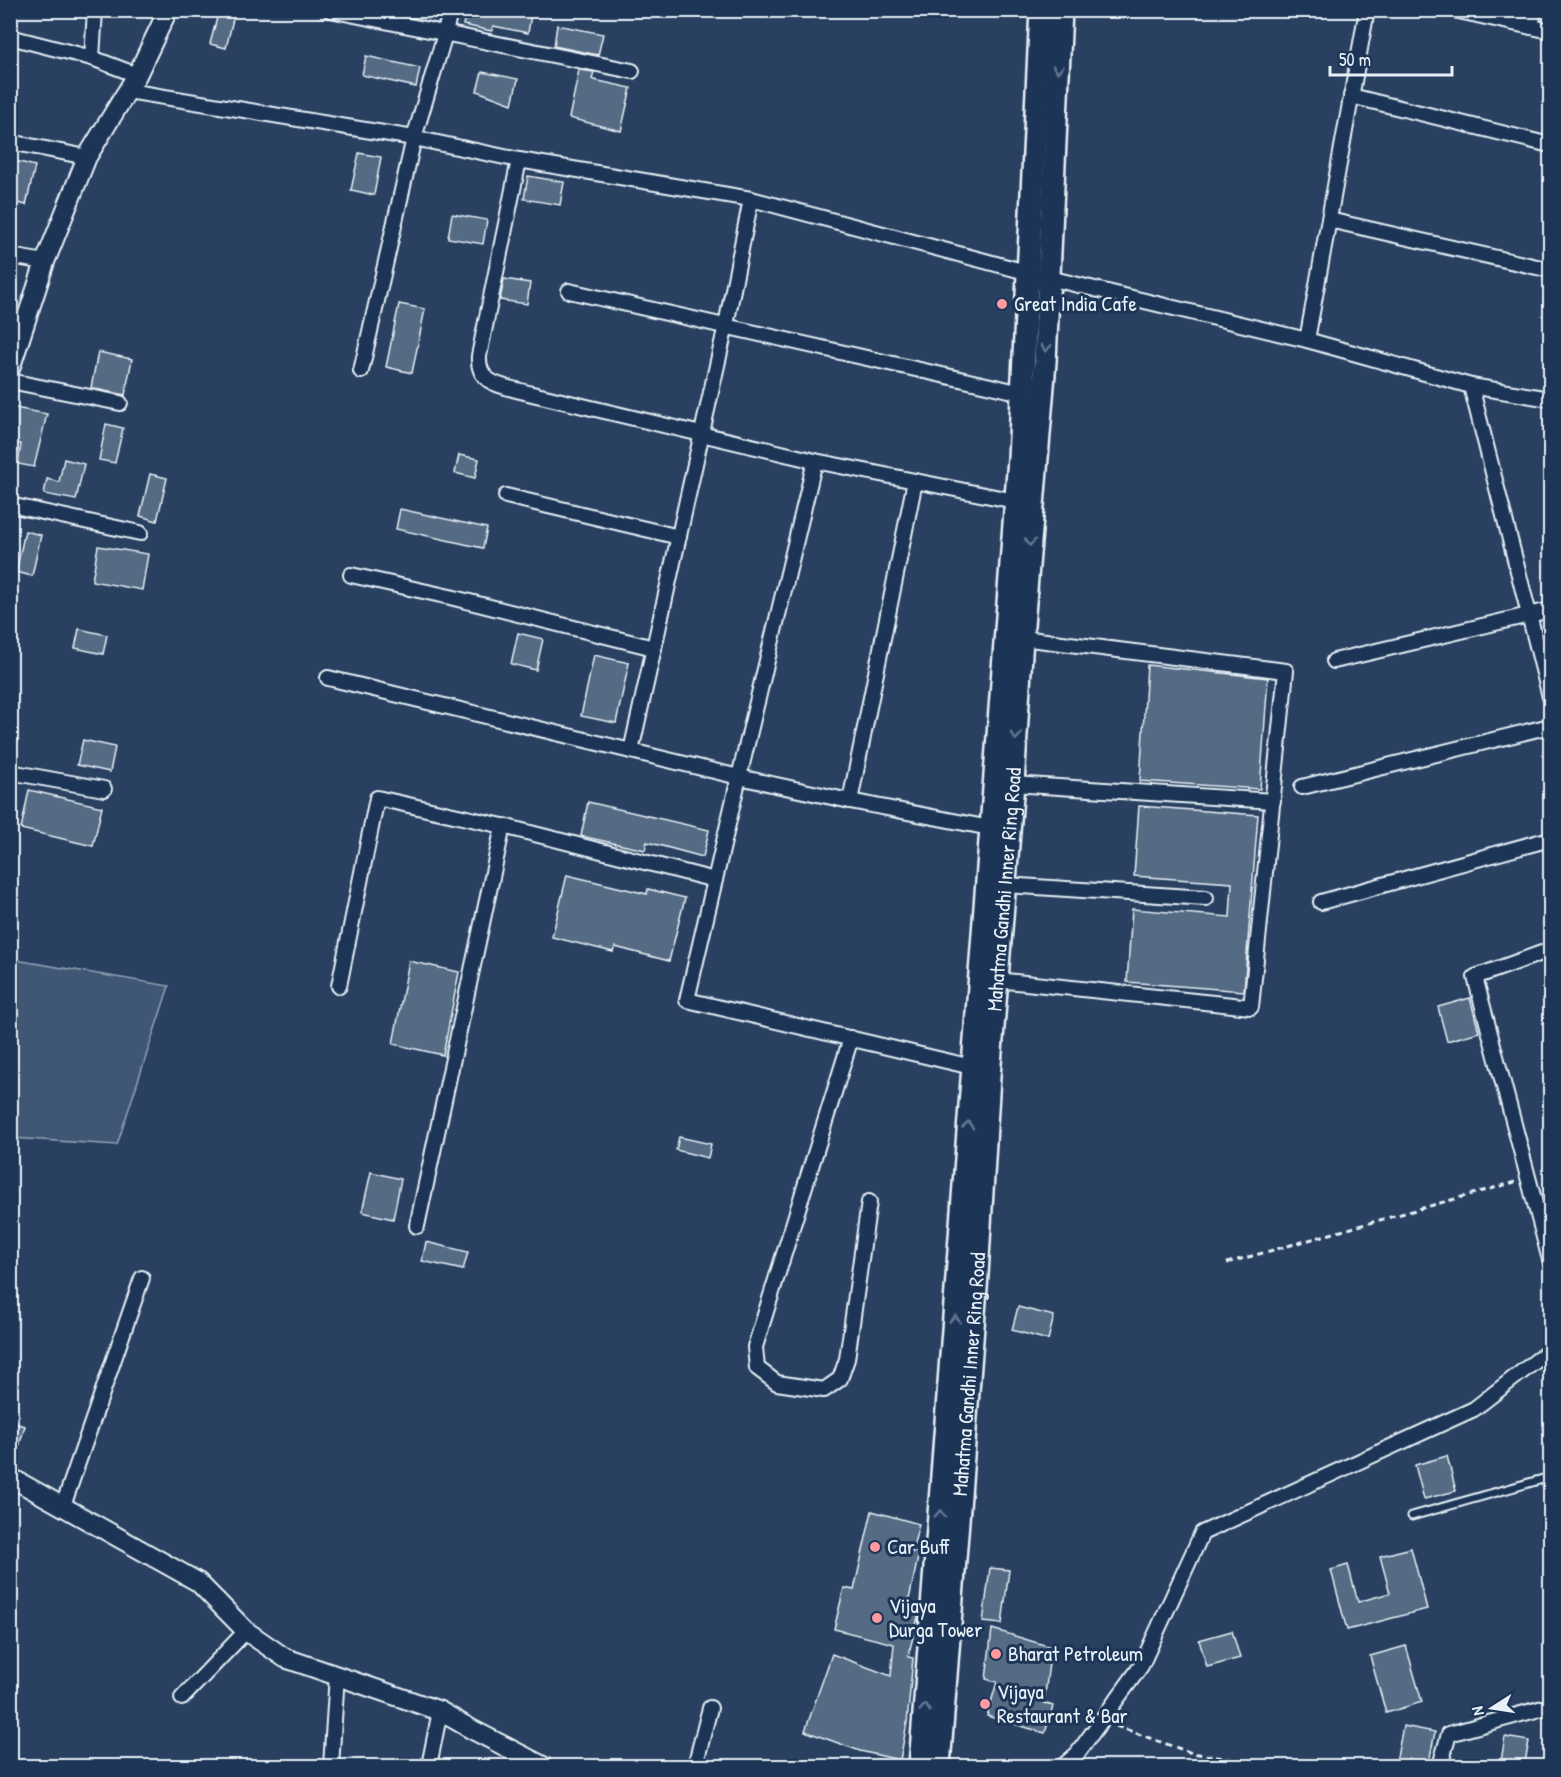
<svg xmlns="http://www.w3.org/2000/svg" width="1561" height="1777" font-family="'Patrick Hand',sans-serif">
  <rect width="100%" height="100%" fill="#294061"/>
  <filter id="ink" filterUnits="userSpaceOnUse"><feTurbulence type="fractalNoise" baseFrequency=".0167" numOctaves="2"/><feDisplacementMap in="SourceGraphic" scale="12" xChannelSelector="R" yChannelSelector="G"/><feConvolveMatrix kernelMatrix="1 2 1 2 8 2 1 2 1" color-interpolation-filters="sRGB"/></filter>
  <g filter="url(#ink)">
    <polygon fill="#415774" stroke="#94a4b6" stroke-width="1.5" points="10,959 169,986 117,1145 11,1138"/>
    <g fill="#556a83" stroke="#e8f1f8" stroke-width="1.5">
      <polygon points="219,10 234,15 226,48 210,44"/>
      <polygon points="466,10 512,10 531,14 528,33 493,26 492,31 463,25"/>
      <polygon points="557,25 603,34 598,55 554,46"/>
      <polygon points="366,56 420,68 416,87 362,75"/>
      <polygon points="579,70 594,72 592,79 594,80 631,88 621,131 569,118"/>
      <polygon points="482,72 518,79 512,104 477,91"/>
      <polygon points="359,153 381,157 374,195 351,190"/>
      <polygon points="12,160 35,166 26,205 10,201"/>
      <polygon points="528,176 564,182 560,205 524,199"/>
      <polygon points="452,214 487,220 483,244 448,238"/>
      <polygon points="504,279 530,283 527,304 500,300"/>
      <polygon points="399,304 425,309 412,373 386,367"/>
      <polygon points="98,352 132,359 125,395 91,388"/>
      <polygon points="10,407 47,414 34,467 18,464 21,444 10,442"/>
      <polygon points="106,424 123,428 115,463 99,460"/>
      <polygon points="459,455 479,459 475,478 455,473"/>
      <polygon points="64,459 84,464 76,500 44,494 47,479 59,482"/>
      <polygon points="150,474 167,478 157,521 140,516"/>
      <polygon points="400,509 487,528 483,548 396,529"/>
      <polygon points="25,531 41,535 32,576 16,572"/>
      <polygon points="98,546 148,554 142,590 92,581"/>
      <polygon points="79,629 107,635 103,654 75,648"/>
      <polygon points="518,633 543,639 536,670 511,664"/>
      <polygon points="594,655 629,663 616,723 581,716"/>
      <polygon points="1147,665 1268,678 1260,789 1140,781"/>
      <polygon points="83,740 115,747 110,772 77,765"/>
      <polygon points="29,790 102,807 93,846 21,829"/>
      <polygon points="588,802 709,830 703,857 647,842 645,850 581,836"/>
      <polygon points="1139,806 1258,815 1244,991 1127,982 1132,909 1230,917 1232,883 1134,876"/>
      <polygon points="567,875 647,894 648,889 685,898 669,961 615,947 613,952 552,937"/>
      <polygon points="409,961 459,972 443,1055 393,1044"/>
      <polygon points="1470,998 1479,1032 1447,1041 1438,1007"/>
      <polygon points="679,1137 711,1144 708,1158 676,1150"/>
      <polygon points="371,1172 401,1179 393,1219 362,1212"/>
      <polygon points="426,1242 468,1252 463,1270 422,1261"/>
      <polygon points="1018,1307 1054,1316 1048,1340 1012,1330"/>
      <polygon points="10,1422 25,1426 14,1463 10,1463"/>
      <polygon points="1447,1456 1456,1491 1424,1499 1415,1465"/>
      <polygon points="872,1511 919,1524 912,1552 919,1553 908,1604 919,1607 919,1613 908,1657 913,1658 907,1723 900,1760 860,1751 805,1731 832,1654 891,1676 894,1644 834,1629 844,1588 854,1590"/>
      <polygon points="1411,1548 1427,1609 1347,1630 1331,1570 1348,1565 1358,1602 1390,1593 1380,1556"/>
      <polygon points="990,1568 1009,1570 1002,1624 983,1622"/>
      <polygon points="992,1629 1051,1647 1044,1703 1053,1706 1045,1733 987,1716 997,1682 986,1679"/>
      <polygon points="1232,1631 1240,1658 1207,1667 1199,1640"/>
      <polygon points="1406,1646 1422,1702 1386,1713 1370,1656"/>
      <polygon points="1403,1726 1435,1732 1428,1767 1395,1767"/>
      <polygon points="1505,1737 1529,1741 1524,1767 1500,1767"/>
    </g>
    <g fill="none" stroke-linecap="round" stroke-linejoin="round">
      <defs>
        <polyline id="lane" points="1412,1516 1550,1477"/>
        <g id="street">
          <polyline points="330,10 632,71"/>
          <polyline points="1454,10 1550,31"/>
          <polyline points="1531,27 1534,10"/>
          <polyline points="10,37 92,58 137,75"/>
          <polyline points="92,58 95,10"/>
          <polyline points="128,91 414,138 519,160 751,199 1049,278 1307,340 1471,386 1550,399"/>
          <polyline points="1351,96 1550,145"/>
          <polyline points="10,142 87,157"/>
          <polyline points="1329,220 1550,270"/>
          <polyline points="10,256 45,262"/>
          <polyline points="569,291 1022,393"/>
          <polyline points="1307,340 1367,10"/>
          <polyline points="361,371 414,138 445,34 450,10"/>
          <polyline points="10,381 120,403"/>
          <polyline points="1471,386 1550,697"/>
          <polyline points="815,461 1015,501"/>
          <polyline points="506,496 679,537"/>
          <polyline points="10,505 140,533"/>
          <polyline points="351,575 450,597 654,648"/>
          <polyline points="1334,661 1550,610"/>
          <path d="M328,678L739,777L815,461L528,393C505,386 477,386 479,356L519,160"/>
          <polyline points="631,751 726,325 751,199"/>
          <polyline points="10,772 104,789"/>
          <polyline points="1013,784 1273,801"/>
          <polyline points="1302,787 1550,726"/>
          <polyline points="850,801 915,481"/>
          <polyline points="1005,885 1206,898"/>
          <polyline points="1321,902 1550,839"/>
          <polyline points="1550,950 1475,977 1550,1260"/>
          <polyline points="997,980 1251,1007 1286,671 1022,638"/>
          <polyline points="339,986 377,798 503,826"/>
          <polyline points="851,1038 755,1347 757,1368 777,1383 824,1390 840,1379 847,1359 869,1202"/>
          <polyline points="972,1067 687,1000 739,777 850,801 990,828"/>
          <polyline points="417,1226 503,826 715,880"/>
          <polyline points="63,1506 142,1278"/>
          <polyline points="182,1698 246,1631"/>
          <polyline points="331,1766 337,1675"/>
          <polyline points="429,1766 440,1711"/>
          <polyline points="695,1766 710,1708"/>
          <polyline points="1063,1766 1077,1754 1141,1666 1202,1533 1474,1409 1550,1350"/>
          <polyline points="1440,1766 1449,1734 1550,1706"/>
        </g>
        <g id="secondary">
          <polyline points="10,369 45,262 87,157 137,75 168,10"/>
          <polyline points="10,1477 198,1582 246,1631 285,1658 440,1711 471,1729 543,1766"/>
        </g>
        <g id="primary">
          <polyline points="920,1766 1019,458 1041,10"/>
          <path id="s1" d="M939,1766L977,1275L989,1076L1013,784L1022,638L1045,362L1061,10"/>
        </g>
      </defs>
      <use href="#lane" stroke="#e8f1f8" stroke-width="11"/>
      <use href="#street" stroke="#e8f1f8" stroke-width="18"/>
      <use href="#secondary" stroke="#e8f1f8" stroke-width="22"/>
      <use href="#primary" stroke="#e8f1f8" stroke-width="26"/>
      <g stroke="#e8f1f8" stroke-width="3" stroke-dasharray="6 4.5" stroke-linecap="butt">
        <polyline points="1227,1263 1515,1182"/>
        <polyline points="1116,1726 1192,1753 1276,1766"/>
      </g>
      <use href="#lane" stroke="#1d3557" stroke-width="7"/>
      <use href="#street" stroke="#1d3557" stroke-width="14"/>
      <use href="#secondary" stroke="#1d3557" stroke-width="18"/>
      <use href="#primary" stroke="#1d3557" stroke-width="21"/>
    </g>
    <defs><path id="oneway-chevron" d="M-2-3.5L2.5 0L-2 3.5" fill="none" stroke-width="1.6" stroke-linecap="round" stroke-linejoin="round" transform="scale(1.5)"/></defs>
    <g stroke="#64778f">
      <use href="#oneway-chevron" transform="translate(1058 69) rotate(93)"/>
      <use href="#oneway-chevron" transform="translate(1046 348) rotate(93)"/>
      <use href="#oneway-chevron" transform="translate(1030 542) rotate(95)"/>
      <use href="#oneway-chevron" transform="translate(1016 736) rotate(94)"/>
      <use href="#oneway-chevron" transform="translate(968 1125) rotate(-86)"/>
      <use href="#oneway-chevron" transform="translate(955 1319) rotate(-86)"/>
      <use href="#oneway-chevron" transform="translate(940 1514) rotate(-86)"/>
      <use href="#oneway-chevron" transform="translate(925 1708) rotate(-86)"/>
    </g>
  </g>
  <g fill="#ff9aa2" stroke="#1d3557" stroke-width="2">
    <circle cx="1002" cy="304" r="6"/>
    <circle cx="875" cy="1547" r="6"/>
    <circle cx="877" cy="1618" r="6"/>
    <circle cx="996" cy="1654" r="6"/>
    <circle cx="985" cy="1704" r="6"/>
  </g>
  <g text-anchor="middle" stroke-width="6" stroke-linejoin="round" paint-order="stroke">
    <g font-size="21" fill="#e8f1f8" stroke="#1d3557" text-anchor="start">
      <text x="1014" y="311">Great India Cafe</text>
      <text x="887" y="1554">Car Buff</text>
      <text x="889" y="1613">Vijaya<tspan x="889" dy="24">Durga Tower</tspan></text>
      <text x="1008" y="1661">Bharat Petroleum</text>
      <text x="997" y="1699">Vijaya<tspan x="997" dy="24">Restaurant &amp; Bar</tspan></text>
    </g>
    <g font-size="21" fill="#e8f1f8" stroke="#1d3557">
      <text dy="7" stroke="none"><textPath href="#s1" startOffset="879">Mahatma Gandhi Inner Ring Road</textPath></text>
      <text dy="7" stroke="none"><textPath href="#s1" startOffset="393">Mahatma Gandhi Inner Ring Road</textPath></text>
    </g>
  </g>
  <rect width="1561" height="1777" fill="none" stroke="#1d3557" stroke-width="36"/>
  <rect x="18" y="18" width="1525" height="1741" fill="none" stroke="#e8f1f8" stroke-width="2" filter="url(#ink)"/>
  <g transform="translate(1492 1708) rotate(258)" stroke="#1d3557" stroke-width="4.5" paint-order="stroke">
  <path d="M0-4.5L10 22L0 15L-10 22Z" fill="#e8f1f8"/>
  <text y="-9" font-size="16" font-weight="bold" text-anchor="middle" fill="#e8f1f8">N</text>
  </g>
  <path d="M1330 66v9h122v-9" fill="none" stroke="#e8f1f8" stroke-width="3"/>
  <text x="1339" y="66" font-size="18" fill="#e8f1f8" stroke="#1d3557" stroke-width="4.5" paint-order="stroke">50 m</text>
</svg>
